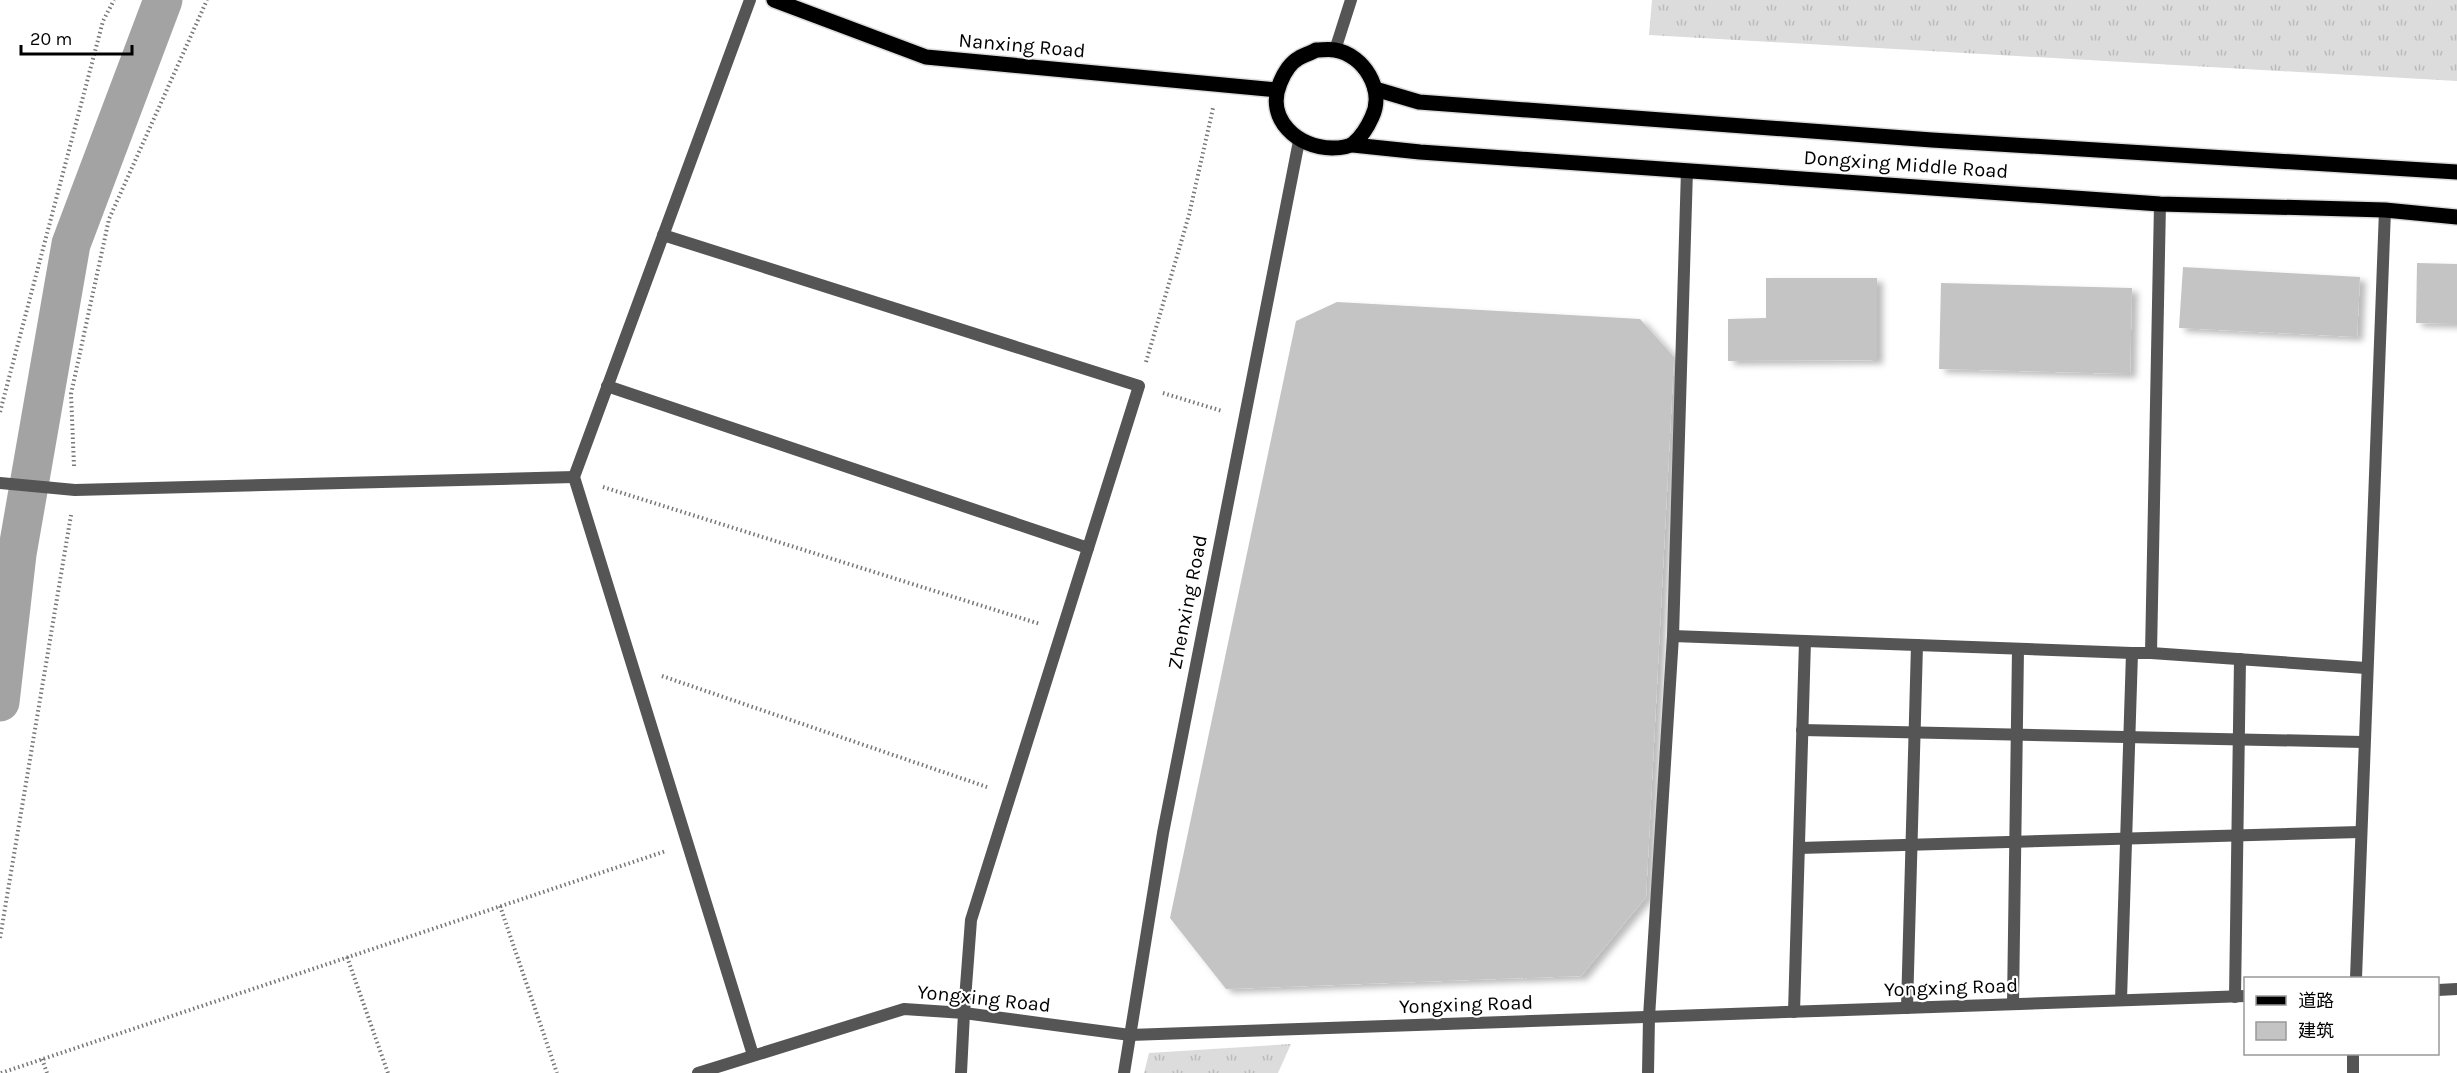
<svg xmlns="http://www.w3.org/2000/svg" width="2457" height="1073" font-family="Karla,'Noto Sans SC',sans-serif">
  <defs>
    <pattern id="grass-tufts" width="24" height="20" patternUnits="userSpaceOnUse" patternTransform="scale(1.5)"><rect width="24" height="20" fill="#dcdcdc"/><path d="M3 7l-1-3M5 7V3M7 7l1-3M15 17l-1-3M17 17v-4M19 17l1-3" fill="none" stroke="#bbb"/></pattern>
    <filter id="shadow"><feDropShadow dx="6" dy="4" stdDeviation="3" flood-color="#0004"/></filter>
  </defs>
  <rect width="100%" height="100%" fill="#fff"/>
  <g fill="url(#grass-tufts)">
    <polygon points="1652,0 2457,0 2457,81 1649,35"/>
    <polygon points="1291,1044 1278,1073 1144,1073 1149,1053"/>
  </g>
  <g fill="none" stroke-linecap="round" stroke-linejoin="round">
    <polyline stroke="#a3a3a3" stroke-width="39" points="0,702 17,554 71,244 163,0"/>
  </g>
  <g fill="#c4c4c4" filter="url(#shadow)">
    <polygon points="2417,263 2457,264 2457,324 2416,323"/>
    <polygon points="2183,267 2360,277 2357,337 2179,328"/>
    <polygon points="1766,278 1877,278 1877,360 1728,361 1728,319 1766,318"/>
    <polygon points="1941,283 2132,288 2130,374 1939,369"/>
    <polygon points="1337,302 1640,319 1674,357 1646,897 1581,976 1226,989 1170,918 1296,321"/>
  </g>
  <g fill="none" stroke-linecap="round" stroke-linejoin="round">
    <defs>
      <g id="primary">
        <polyline points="774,0 926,57 1277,90"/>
        <path d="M1316,50C1322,50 1329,49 1335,50C1364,55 1385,90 1372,117C1368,126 1362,136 1354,143C1349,147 1339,148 1332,148C1298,148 1265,119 1280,83C1284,73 1290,63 1299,58C1304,55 1311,53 1316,50Z"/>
        <polyline points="1375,89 1419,102 1932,140 2457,172"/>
        <polyline points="1353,145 1420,152 2160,204 2385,210 2457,217"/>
      </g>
    </defs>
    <use href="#primary" stroke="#dbdbdb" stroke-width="18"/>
    <g stroke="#777" stroke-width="4" stroke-dasharray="1.5 3" stroke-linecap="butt">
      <polyline points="1146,362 1189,215 1213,108"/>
      <polyline points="1163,393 1222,411"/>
      <polyline points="0,412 103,21 114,0"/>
      <polyline points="74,466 71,394 109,219 207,0"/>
      <polyline points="603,487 1040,624"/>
      <polyline points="662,676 987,787"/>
      <polyline points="500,906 557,1073"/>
      <polyline points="0,938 71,515"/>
      <polyline points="347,957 388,1073"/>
      <polyline points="42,1059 47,1073"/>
      <polyline points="1,1073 666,851"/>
    </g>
    <g stroke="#555" stroke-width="12">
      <polyline points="663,235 1139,386 971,920 964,1013"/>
      <polyline points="607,386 1088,548"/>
      <polyline points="1802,730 2363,742"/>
      <polyline points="1799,848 2360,832"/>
      <polyline points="2235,997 2240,659"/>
      <polyline points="2013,1004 2018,649"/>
      <polyline points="1907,1008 1917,645"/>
      <polyline points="1794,1012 1805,641"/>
    </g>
    <g stroke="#555" stroke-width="12">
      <polyline points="750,0 574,477 753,1055"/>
      <polyline points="1335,50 1351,0"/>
      <polyline points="0,483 75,490 574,477"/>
      <polyline points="1673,636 2132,653"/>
      <polyline points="2151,653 2366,668"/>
      <polyline points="2356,978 2385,210"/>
      <polyline points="2438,990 2457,989"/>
      <polyline points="2121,1000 2132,653 2151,653 2160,204"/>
      <polyline points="698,1073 904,1009 964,1013 1130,1035 2246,996"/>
      <polyline points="961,1073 964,1013"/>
      <polyline points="1124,1073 1163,833 1299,141"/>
      <polyline points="1648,1073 1649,1017 1673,636 1687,170"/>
      <polyline points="2353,1073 2353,1054"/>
    </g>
    <use href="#primary" stroke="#000" stroke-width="15"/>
  </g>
  <g text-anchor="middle" stroke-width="4.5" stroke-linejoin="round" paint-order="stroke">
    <g font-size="20" fill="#000" stroke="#fff">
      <text transform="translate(1022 45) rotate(5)" y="7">Nanxing Road</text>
      <text transform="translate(1906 164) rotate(4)" y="7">Dongxing Middle Road</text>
      <text transform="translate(1187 602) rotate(-79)" y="7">Zhenxing Road</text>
      <text transform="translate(1951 987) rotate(-2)" y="7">Yongxing Road</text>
      <text transform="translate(984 998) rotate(6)" y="7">Yongxing Road</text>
      <text transform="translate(1466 1004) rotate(-2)" y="7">Yongxing Road</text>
    </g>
  </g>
  <rect x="2244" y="977" width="195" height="78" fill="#ffffff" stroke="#999999" stroke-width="1.5"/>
  <rect x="2256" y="996" width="30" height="9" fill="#000000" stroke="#999999" stroke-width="1.5"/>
  <text x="2298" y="1007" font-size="18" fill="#000000">道路</text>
  <rect x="2256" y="1022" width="30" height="18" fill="#c4c4c4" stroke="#999999" stroke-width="1.5"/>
  <text x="2298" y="1037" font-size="18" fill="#000000">建筑</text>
  <path d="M21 45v9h111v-9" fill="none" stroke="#000000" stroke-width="3"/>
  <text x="30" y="45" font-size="18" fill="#000000" stroke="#ffffff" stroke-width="4.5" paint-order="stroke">20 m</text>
</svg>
